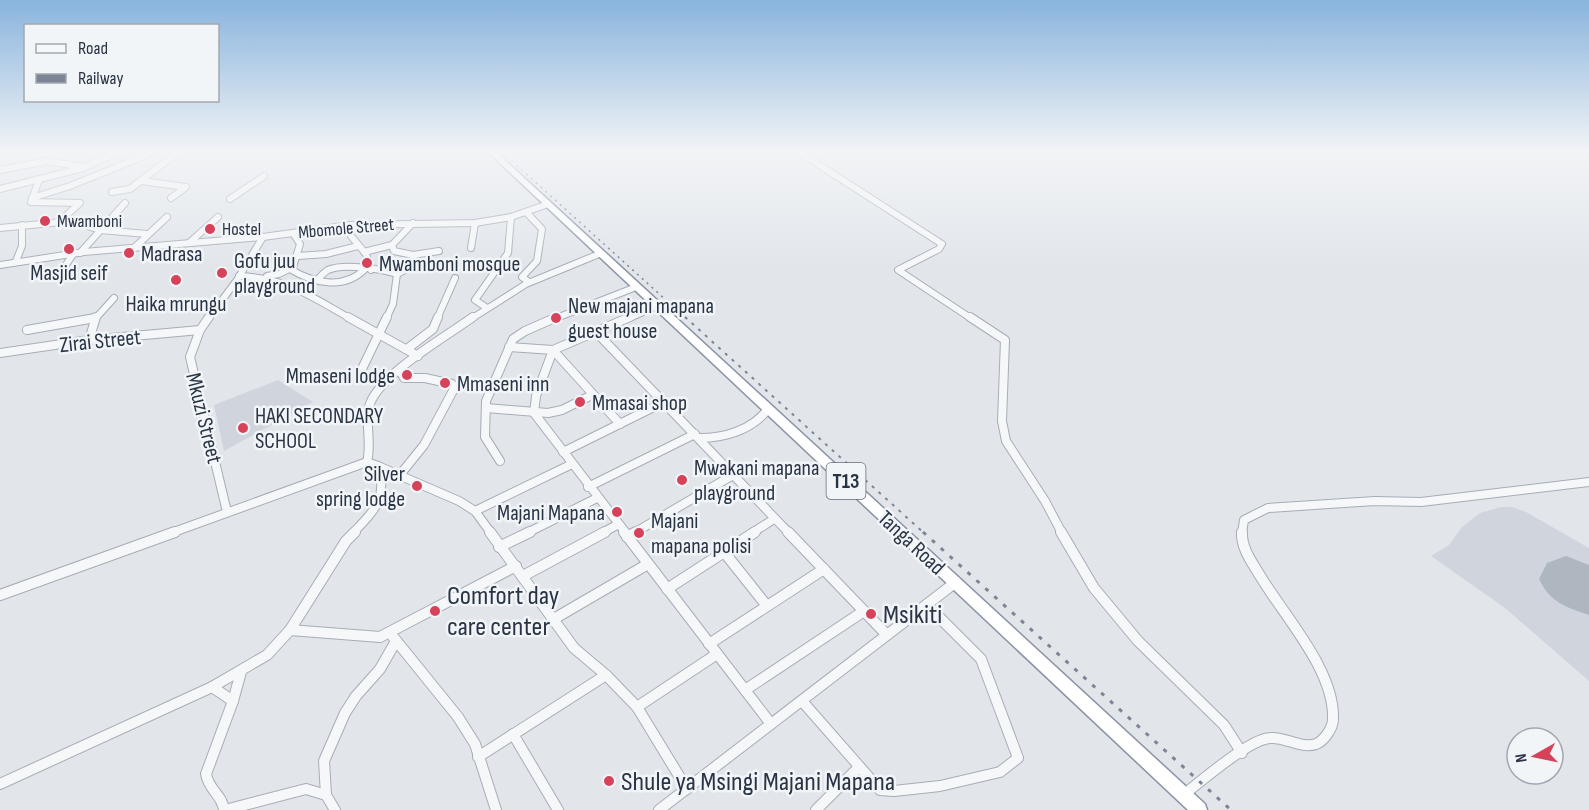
<svg xmlns="http://www.w3.org/2000/svg" width="1589" height="810" font-family="'Sofia Sans Condensed',sans-serif">
  <rect width="100%" height="100%" fill="#e2e6eb"/>
  <g fill="#d0d5dd">
    <polygon points="278,380 313,402 224,451 214,405"/>
    <polygon points="1501,507 1512,507 1526,512 1589,548 1589,681 1505,608 1431,556 1449,545 1462,527 1480,513"/>
  </g>
  <g fill="none" stroke-linecap="round" stroke-linejoin="round">
    <path fill="#aeb6c0" fill-rule="evenodd" d="M1566,556L1589,565V615C1565,607 1550,602 1539,579L1547,563Z"/>
    <defs>
      <g id="minor-far2">
        <polyline points="799,152 942,244 939,249 898,270 972,319"/>
        <polyline points="0,170 47,161 84,167"/>
        <polyline points="39,180 31,202 80,203 60,221"/>
        <polyline points="141,181 186,187 171,198"/>
        <polyline points="0,189 83,168 118,152"/>
        <polyline points="112,192 130,189 178,152"/>
        <polyline points="32,198 70,186 154,152"/>
        <polyline points="230,199 264,176"/>
        <polyline points="526,212 542,229 537,261 522,277 529,282"/>
        <polyline points="413,223 392,245 394,251 413,255 439,251"/>
        <polyline points="351,225 351,236 366,254 371,270"/>
        <polyline points="0,228 72,221 100,230 147,234"/>
        <polyline points="189,243 218,217"/>
        <polyline points="134,248 167,217"/>
        <polyline points="471,248 475,223"/>
        <polyline points="364,252 392,245"/>
        <polyline points="80,253 125,203"/>
        <polyline points="298,256 326,254 358,246"/>
        <polyline points="16,261 22,246 22,225"/>
        <polyline points="0,265 84,252 263,237 351,225 475,223 511,217 548,204"/>
        <path d="M290,269C313,283 343,290 364,270"/>
        <polyline points="397,274 415,265 413,255"/>
        <path d="M239,276C287,278 310,296 351,319"/>
        <polyline points="267,276 279,274 293,267 300,244 293,233"/>
        <polyline points="58,277 73,254"/>
        <path d="M317,280C320,277 324,272 328,270C344,263 381,269 397,274L393,304L386,319"/>
        <polyline points="487,308 475,300 508,253 511,217"/>
        <polyline points="91,319 95,318"/>
        <polyline points="95,319 114,298"/>
        <polyline points="208,319 237,280 263,237"/>
        <polyline points="437,319 455,278"/>
        <polyline points="471,319 526,284 599,254"/>
        <polyline points="554,319 636,287"/>
        <polyline points="627,319 657,306"/>
      </g>
      <g id="minor-far1">
        <polyline points="209,317 200,330 190,357 227,512"/>
        <polyline points="348,317 418,356"/>
        <polyline points="970,317 1005,340 1002,421 1006,441 1045,501 1062,533"/>
        <polyline points="27,330 95,318"/>
        <polyline points="597,333 789,533"/>
        <polyline points="89,340 96,317"/>
        <polyline points="509,347 553,350 620,424"/>
        <polyline points="407,349 433,329 438,317"/>
        <polyline points="0,353 89,340 200,330"/>
        <polyline points="360,373 387,317"/>
        <polyline points="486,408 548,413 562,410 592,395"/>
        <path d="M699,438C725,438 752,430 768,409"/>
        <polyline points="563,452 664,402"/>
        <polyline points="500,461 485,437 486,401 513,339 525,331 557,317"/>
        <polyline points="378,466 459,501 475,511 491,533"/>
        <polyline points="399,476 424,445 455,387 452,384 425,378 404,378 400,370"/>
        <polyline points="588,487 695,434"/>
        <polyline points="475,511 572,464"/>
        <path d="M171,533L367,462C372,443 365,425 369,407C376,376 447,336 473,317"/>
        <path d="M353,533C375,510 388,498 378,466L367,462"/>
        <polyline points="527,533 597,498"/>
        <polyline points="602,533 617,525"/>
        <polyline points="626,533 534,413 536,396 553,350 630,317"/>
        <polyline points="634,533 733,475"/>
        <polyline points="752,533 774,519"/>
        <polyline points="1242,533 1244,520 1268,508 1375,501 1421,502 1589,482"/>
      </g>
      <g id="minor">
        <polyline points="490,532 574,648 606,675 637,707 717,654"/>
        <polyline points="624,532 771,724"/>
        <polyline points="788,532 887,635"/>
        <polyline points="1061,532 1094,588 1138,641 1224,725 1242,753"/>
        <polyline points="627,537 636,532"/>
        <polyline points="499,547 530,532"/>
        <polyline points="724,552 767,606"/>
        <polyline points="523,576 605,532"/>
        <polyline points="667,589 755,532"/>
        <polyline points="0,595 175,532"/>
        <polyline points="552,620 648,564"/>
        <polyline points="290,630 380,637 516,566"/>
        <polyline points="390,633 458,717 475,744 496,810"/>
        <polyline points="709,644 824,569"/>
        <polyline points="212,687 233,701"/>
        <polyline points="745,690 864,611"/>
        <polyline points="802,701 880,790 894,791 940,786 1000,772 1018,758 981,659 927,605"/>
        <polyline points="637,707 687,789"/>
        <polyline points="513,734 558,810"/>
        <polyline points="478,757 606,675"/>
        <polyline points="0,784 212,687 267,655 290,630 346,541 355,532"/>
        <polyline points="326,795 324,761 345,713 356,696 380,669 396,641"/>
        <path d="M1183,795C1202,781 1250,738 1271,738C1286,737 1301,749 1316,744C1324,741 1333,728 1333,719C1335,670 1283,615 1259,574C1251,561 1241,547 1242,532"/>
        <path d="M224,810C222,794 209,791 206,774L233,701L241,672"/>
        <polyline points="225,810 306,789 326,795 335,810"/>
        <polyline points="659,810 956,582"/>
        <polyline points="816,810 859,767"/>
      </g>
      <polygon id="highway" points="488,152 496,152 1205,804 1207,810 1188,810"/>
    </defs>
    <use href="#minor-far2" stroke="#a7adb6" stroke-width="8"/>
    <use href="#minor-far1" stroke="#a7adb6" stroke-width="10"/>
    <use href="#minor" stroke="#a7adb6" stroke-width="12"/>
    <use href="#highway" stroke="#8993a3" stroke-width="3"/>
    <use href="#minor-far2" stroke="#f5f7f9" stroke-width="6"/>
    <use href="#minor-far1" stroke="#f5f7f9" stroke-width="8"/>
    <use href="#minor" stroke="#f5f7f9" stroke-width="10"/>
    <use href="#highway" fill="#fff" fill-rule="evenodd"/>
    <polyline stroke="#7b8596" stroke-width="1.5" stroke-dasharray="2 4.5" stroke-linecap="butt" points="502,152 687,319"/>
    <polyline stroke="#7b8596" stroke-width="2" stroke-dasharray="3 6" stroke-linecap="butt" points="685,317 924,533"/>
    <polyline stroke="#7b8596" stroke-width="3" stroke-dasharray="4 8" stroke-linecap="butt" points="923,532 1231,810"/>
  </g>
  <linearGradient id="sky" x2="0" y2="1"><stop stop-color="#89b4dd"/><stop offset="0.57" stop-color="#f2f4f6"/><stop offset="1" stop-color="#f2f4f6" stop-opacity="0"/></linearGradient>
  <rect width="1589" height="266" fill="url(#sky)"/>
  <g fill="#d6425a" stroke="#f2f5f8" stroke-width="2">
    <circle cx="45" cy="221" r="6"/>
    <circle cx="210" cy="229" r="6"/>
    <circle cx="69" cy="249" r="6"/>
    <circle cx="129" cy="253" r="6"/>
    <circle cx="367" cy="263" r="6"/>
    <circle cx="222" cy="273" r="6"/>
    <circle cx="176" cy="280" r="6"/>
    <circle cx="556" cy="318" r="6"/>
    <circle cx="407" cy="375" r="6"/>
    <circle cx="445" cy="383" r="6"/>
    <circle cx="580" cy="402" r="6"/>
    <circle cx="243" cy="428" r="6"/>
    <circle cx="682" cy="480" r="6"/>
    <circle cx="417" cy="486" r="6"/>
    <circle cx="617" cy="512" r="6"/>
    <circle cx="639" cy="533" r="6"/>
    <circle cx="435" cy="611" r="6"/>
    <circle cx="871" cy="614" r="6"/>
    <circle cx="609" cy="781" r="6"/>
  </g>
  <g text-anchor="middle" stroke-width="5" stroke-linejoin="round" paint-order="stroke">
    <g font-size="18" fill="#293445" stroke="#f2f5f8" text-anchor="start">
      <text x="57" y="227">Mwamboni</text>
      <text x="222" y="235">Hostel</text>
    </g>
    <g font-size="18" fill="#293445" stroke="#f2f5f8">
      <text transform="translate(346 228) rotate(-5)" y="6">Mbomole Street</text>
    </g>
    <rect fill="#f2f5f8" stroke="#656e7b" stroke-width="1.5" x="826.5" y="463" width="39" height="36" rx="4.5"/>
    <g font-size="21" font-weight="bold" fill="#293445">
      <text x="846" y="488">T13</text>
    </g>
    <g font-size="22" fill="#293445" stroke="#f2f5f8" text-anchor="start">
      <text x="141" y="261">Madrasa</text>
      <text x="234" y="268">Gofu juu<tspan x="234" dy="25">playground</tspan></text>
      <text x="379" y="271">Mwamboni mosque</text>
      <text x="69" y="280" text-anchor="middle">Masjid seif</text>
      <text x="176" y="311" text-anchor="middle">Haika mrungu</text>
      <text x="568" y="313">New majani mapana<tspan x="568" dy="25">guest house</tspan></text>
      <text x="395" y="383" text-anchor="end">Mmaseni lodge</text>
      <text x="457" y="391">Mmaseni inn</text>
      <text x="592" y="410">Mmasai shop</text>
      <text x="255" y="423">HAKI SECONDARY<tspan x="255" dy="25">SCHOOL</tspan></text>
      <text x="694" y="475">Mwakani mapana<tspan x="694" dy="25">playground</tspan></text>
      <text x="405" y="481" text-anchor="end">Silver<tspan x="405" dy="25">spring lodge</tspan></text>
      <text x="605" y="520" text-anchor="end">Majani Mapana</text>
      <text x="651" y="528">Majani<tspan x="651" dy="25">mapana polisi</tspan></text>
    </g>
    <g font-size="22" fill="#293445" stroke="#f2f5f8">
      <text transform="translate(100 340) rotate(-6)" y="8">Zirai Street</text>
      <text transform="translate(205 418) rotate(76)" y="8">Mkuzi Street</text>
      <text transform="translate(912 542) rotate(43)" y="8">Tanga Road</text>
    </g>
    <g font-size="27" fill="#293445" stroke="#f2f5f8" text-anchor="start">
      <text x="447" y="604">Comfort day<tspan x="447" dy="31">care center</tspan></text>
      <text x="883" y="623">Msikiti</text>
      <text x="621" y="790">Shule ya Msingi Majani Mapana</text>
    </g>
  </g>
  <rect x="24" y="24" width="195" height="78" fill="#f2f5f8" stroke="#a2a8b0" stroke-width="1.5"/>
  <rect x="36" y="44" width="30" height="9" fill="#f5f7f9" stroke="#a2a8b0" stroke-width="1.5"/>
  <text x="78" y="54" font-size="18" fill="#293445">Road</text>
  <rect x="36" y="74" width="30" height="9" fill="#7b8596" stroke="#a2a8b0" stroke-width="1.5"/>
  <text x="78" y="84" font-size="18" fill="#293445">Railway</text>
  <g transform="translate(1535 756) rotate(261)"><circle r="28" fill="#f2f5f8" stroke="#a2a8b0" stroke-width="1.5"/>
  <path d="M0-4.5L10 22L0 15L-10 22Z" fill="#d6425a"/>
  <text y="-9" font-size="16" font-weight="bold" text-anchor="middle" fill="#293445">N</text>
  </g>
</svg>
